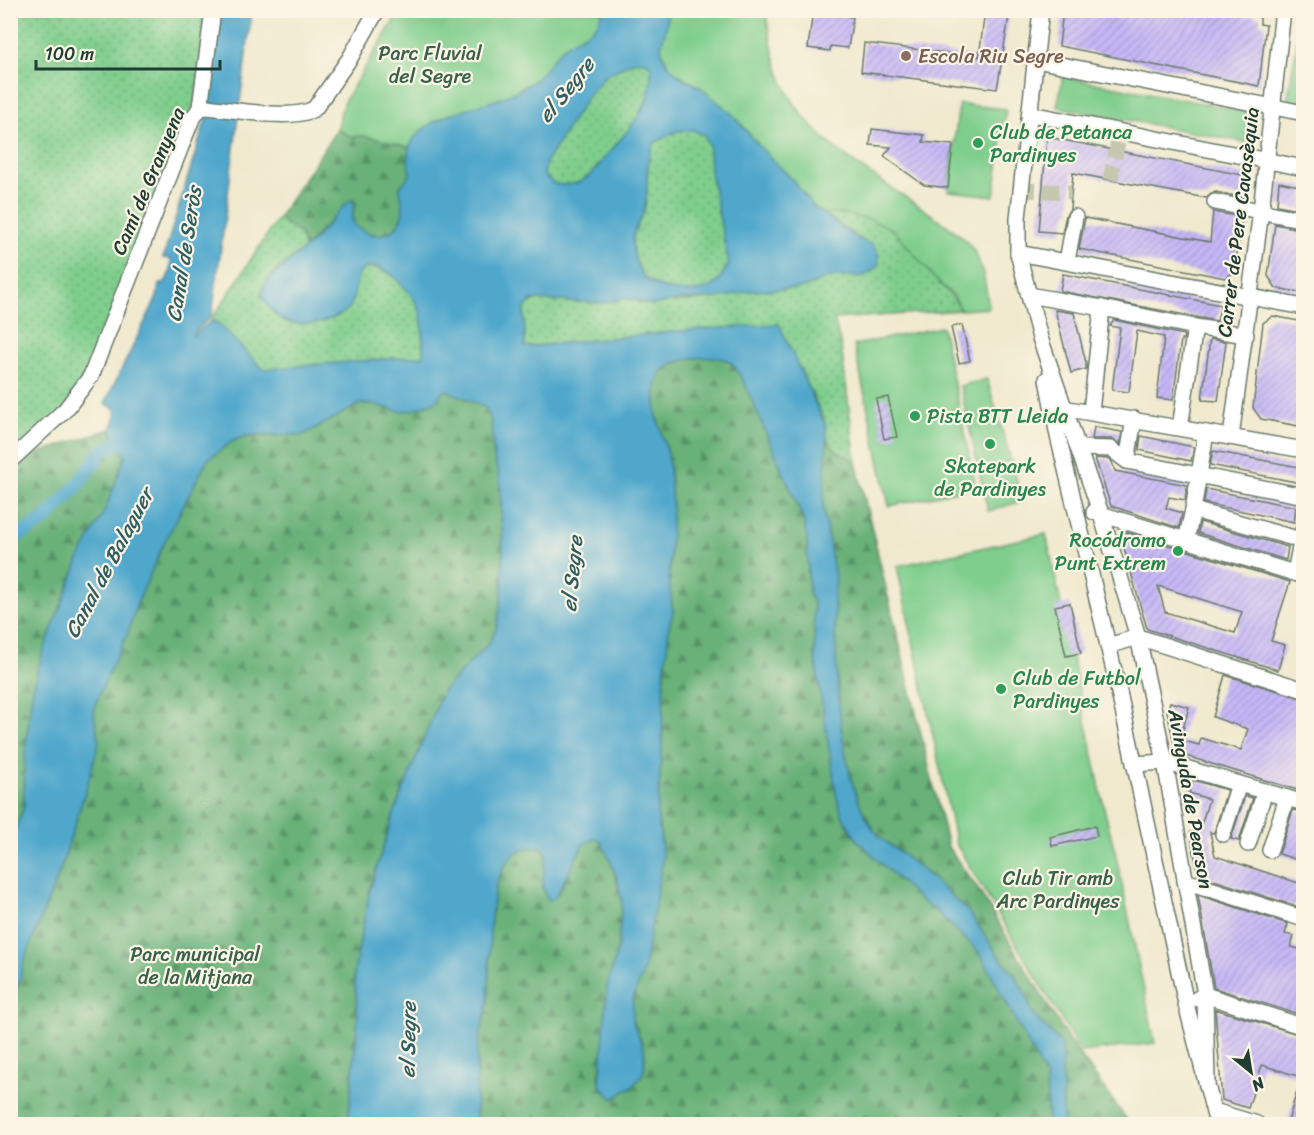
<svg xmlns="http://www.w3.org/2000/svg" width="1314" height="1135" font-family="Sriracha,sans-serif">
  <defs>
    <pattern id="grass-dots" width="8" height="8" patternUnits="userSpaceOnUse" patternTransform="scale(1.5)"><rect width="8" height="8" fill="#7fce8d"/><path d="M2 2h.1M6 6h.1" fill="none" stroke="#67a874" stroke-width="1.8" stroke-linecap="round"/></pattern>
    <pattern id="forest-firs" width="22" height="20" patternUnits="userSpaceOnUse" patternTransform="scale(1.5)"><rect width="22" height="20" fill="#67b178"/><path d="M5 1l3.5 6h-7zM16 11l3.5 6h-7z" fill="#549163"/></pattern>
    <pattern id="building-hatch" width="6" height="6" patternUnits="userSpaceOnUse" patternTransform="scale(1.5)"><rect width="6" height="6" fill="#c7b8f8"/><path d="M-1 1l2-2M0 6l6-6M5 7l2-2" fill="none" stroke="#a197ca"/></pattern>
  </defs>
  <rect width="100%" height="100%" fill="#fcf5e5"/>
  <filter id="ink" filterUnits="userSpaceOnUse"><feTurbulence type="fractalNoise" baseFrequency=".0167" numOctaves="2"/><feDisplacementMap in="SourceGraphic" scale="12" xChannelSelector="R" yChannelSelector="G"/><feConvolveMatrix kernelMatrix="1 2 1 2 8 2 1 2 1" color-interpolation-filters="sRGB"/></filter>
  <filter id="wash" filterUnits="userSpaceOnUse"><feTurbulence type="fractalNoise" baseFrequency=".008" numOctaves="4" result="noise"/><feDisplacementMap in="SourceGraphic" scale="24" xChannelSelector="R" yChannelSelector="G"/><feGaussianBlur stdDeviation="1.35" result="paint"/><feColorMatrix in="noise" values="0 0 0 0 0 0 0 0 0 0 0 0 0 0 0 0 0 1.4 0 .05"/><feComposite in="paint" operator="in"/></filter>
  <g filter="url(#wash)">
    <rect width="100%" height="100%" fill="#f0e9ce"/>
    <g fill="url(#grass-dots)" stroke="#4f8660" stroke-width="1.5">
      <polygon points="11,11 210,11 194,105 91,368 66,409 11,458"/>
      <path d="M640,60L651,65C654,107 632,125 608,154C599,164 591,178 577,183C570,185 562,185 554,184L544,175L546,162L587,97L605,76L627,64Z"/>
      <path d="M693,130L704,135L709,146L710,171L729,264C725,269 721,278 716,283C699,298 658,292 643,276C639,270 636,261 634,255C628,233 640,225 645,206C650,183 643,168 654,143L677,131Z"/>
      <path d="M823,213C846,213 876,216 895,231C911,244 921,263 934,278C945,290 953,295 961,310L834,319L841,346L856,462L837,451L827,440L824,419L799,366L691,330L525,347L524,309L530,302L536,300L603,303L627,298L645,304L701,300L750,291L803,288L830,277L864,276L879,264L865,242Z"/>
      <path d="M278,218L300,234L305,248C290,261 265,274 261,295C267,305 272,313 281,319C297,329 339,322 349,307C358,296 350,278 363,270C382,259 418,293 421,311C423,325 422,341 423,356L263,369L217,322H210Z"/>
    </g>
    <g fill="url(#forest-firs)" stroke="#437756" stroke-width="1.5">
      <path d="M337,129L350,136H366L410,147L408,154L410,175C407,179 403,183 401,186C398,191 403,199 403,205C404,229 385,241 363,231C349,224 354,215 354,203L345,205L305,248L300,234L278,218Z"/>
      <path d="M700,357C728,356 730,359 744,382L803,518L807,539L809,593L814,604L815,658L837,798L843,817L858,841L922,902L934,909L980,953L1046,1078L1048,1124H477C475,1107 476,1092 477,1074C477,1065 476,1056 478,1047C480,1032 485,1017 488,1002C493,962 476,840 542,847L546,852L547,865L542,888L559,893L583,844L595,838L601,841L613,866L622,902L618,947L607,987L605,1039L599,1077L603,1090L614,1099L631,1087L641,1077L644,1070L645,1056L642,1042L633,1022V999L644,969L661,864L662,843L657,814L662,746L664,678L669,627L673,612L669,583L672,505L670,470L668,456L656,413V384L658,377L666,367L686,359Z"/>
      <polygon points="447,390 486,408 491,421 494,458 500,480 503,555 502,593 499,615 496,630 489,643 443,691 394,813 370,889 354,973 358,1018 348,1124 11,1124 11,1005 19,983 24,961 61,868 89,779 95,705 109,672 127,635 137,604 163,545 207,460 230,443 242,437 296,435 360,404 373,404 399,411 413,410 432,403 438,399 441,393"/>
      <polygon points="111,429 118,450 123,450 125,457 105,510 80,557 42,655 32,694 25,756 24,807 11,841 11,467 17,460"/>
      <path d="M827,440L837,451L856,462L948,847L978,889L1069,1040L1130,1124H1063L1062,1044L1033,1015L1026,995L1015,975L1001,959L968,912L925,872L880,837C834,789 836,655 834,591L836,583L823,507Z"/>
    </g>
    <g fill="#7fce8d" stroke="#4f8660" stroke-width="1.5">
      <path d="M400,11H766C770,39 775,69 789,94C817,147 877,177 925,210C939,220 964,235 974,251C984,268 986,289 989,308L961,310L954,296L935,279L894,230L872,220L841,213H823L814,207L793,180L760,147L740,122L700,87L675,72L669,66L661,50L586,34C558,47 560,54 541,74C531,85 511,95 497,100C469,110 423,115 410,147L366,136H350L337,129L343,103Z"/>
      <polygon points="1301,19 1303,20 1303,105 1287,102"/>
      <polygon points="1063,77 1255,113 1249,143 1057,107"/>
      <polygon points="959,104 1006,109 994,196 948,191"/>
      <polygon points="942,327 976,487 889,506 854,345"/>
      <polygon points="987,379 1023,501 988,511 960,386"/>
      <polygon points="1046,534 1105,812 1115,851 1155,1043 1081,1052 956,844 897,566"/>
    </g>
    <path fill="#4fa7cc" stroke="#377280" stroke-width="1.5" fill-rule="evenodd" d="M221,11H252L212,316L194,333L192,337L210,322H217L263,369L423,356C422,320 427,309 399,282C392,275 386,269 376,267C351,263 358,295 350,307C344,315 331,319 322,322C298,327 279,324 266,303C264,299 260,295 262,291C264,281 275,273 283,267C295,257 306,248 317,237C328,225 338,210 351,200L354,203L352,221C364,240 396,240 402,216C405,206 400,196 400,187L410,175C410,168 407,159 408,152C413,120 470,108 496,100C508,96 522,88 533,81C547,72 552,54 567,44C581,35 600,30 602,11H668L666,29L661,46L663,56L669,66L684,79L700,87L731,113L760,147L793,180L814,207L858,239L872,244L878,253L879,264L874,270L864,276L830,277L803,288L750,291L718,298L681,300L652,305L627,298L603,303L536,300L530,302L524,309L525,347L691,330L779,324L826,426L827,440L823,507L836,583L834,591C836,656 834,789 880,837L925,872L968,911L1001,959L1015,975L1026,995L1033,1015L1062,1044L1063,1124H1048L1046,1078L980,953L934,909L922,902L858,841L843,817L837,798L815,658L814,604L809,593L807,539L803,518L744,382L733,364L727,360L714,357L693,358L673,363L661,372L656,384V413L668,456L672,505L669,583L673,612L669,627L664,678L662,746L657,814L663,856L644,969L633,999V1022L644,1049V1070L641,1077L631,1087L613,1099L600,1085L607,987L618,947L622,902L618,881L610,860L601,841L595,838L583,845L555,898L549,900C537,889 547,868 546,852L542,847C476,840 493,962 488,1002C485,1017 480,1032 478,1047C476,1056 477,1065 477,1074C476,1092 475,1107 477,1124H348L358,1018L354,973L370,889L394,813L443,691L489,643L496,630L499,615L502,593L503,555L500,480L494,458L491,421L486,408L447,390L441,393L438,399L432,403L413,410L399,411L373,404H360L303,435H256L242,437L230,443L207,460L163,545L137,604L127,635L109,672L95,705L94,714L99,742L89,779L61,868L24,961L19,983L11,1005V841L24,807L25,756L32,694L42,655L80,557L105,510L125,457L123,451L118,450L111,429L115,419V409L105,403L157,297L159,284H164L170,272L171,259L163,258L206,118ZM640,60L651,65C654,107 632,125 608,154C599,165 591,178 577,183C570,185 562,185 554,184L544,175L546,162L587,97L605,76L627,64ZM693,130L704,135L709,146L710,171L729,264C725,270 721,278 716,283C699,298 657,292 643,276C639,270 636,261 634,255C628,233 640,225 645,206C650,183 643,168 654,143L677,131Z"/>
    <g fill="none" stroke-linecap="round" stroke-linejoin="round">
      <polyline stroke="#4fa7cc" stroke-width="14" points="10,541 45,520 76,487 102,451 131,436"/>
    </g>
    <g id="blocks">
      <g fill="url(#building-hatch)" fill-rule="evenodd">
        <polygon points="813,10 850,10 849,17 853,17 848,48 831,46 830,51 808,48"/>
        <polygon points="985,10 1002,10 1001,16 1009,17 997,89 861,72 864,43 979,57"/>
        <polygon points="1063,10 1227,10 1260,17 1260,24 1266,25 1259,86 1059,46"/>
        <polygon points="872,129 924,135 923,142 953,145 948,188 924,185 884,156 891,147 870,145"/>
        <polygon points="1047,137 1248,176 1245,198 1216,192 1211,193 1206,198 1073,173 1070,209 1066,215 1062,233 1039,231"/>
        <polygon points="1279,182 1304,187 1304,210 1277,205"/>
        <polygon points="1213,212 1242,217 1235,271 1225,278 1079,249 1085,218 1210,242"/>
        <polygon points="1275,224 1304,230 1304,293 1276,288 1268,276"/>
        <polygon points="1063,274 1221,305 1217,321 1060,291"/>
        <polygon points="1055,310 1074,313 1086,363 1086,369 1071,373"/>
        <polygon points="1273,316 1304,322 1304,427 1261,419 1253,408 1263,323"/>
        <polygon points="1114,320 1184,335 1183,340 1181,340 1173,400 1157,398 1164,337 1137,331 1129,392 1112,390 1120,328 1110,326"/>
        <polygon points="962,325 970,361 959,363 951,327"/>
        <polygon points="1210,339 1226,342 1218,401 1202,400"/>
        <polygon points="888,397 897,437 884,439 876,399"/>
        <polygon points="1094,427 1122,432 1120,444 1111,439 1092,439"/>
        <polygon points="1141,436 1194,447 1191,461 1139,450"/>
        <polygon points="1213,451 1304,468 1301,483 1210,465"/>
        <polygon points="1095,458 1108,459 1112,462 1115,471 1187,485 1185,500 1169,497 1166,508 1182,513 1179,528 1111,506"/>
        <polygon points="1206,489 1296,507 1294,522 1204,503"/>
        <polygon points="1200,522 1288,547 1286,560 1198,533"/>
        <path d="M1126,532L1290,582L1271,641L1285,645L1278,670L1147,629L1121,537ZM1158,586L1242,612L1235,633L1165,612Z"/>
        <polygon points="1070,603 1081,653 1066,656 1055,606"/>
        <polygon points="1225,675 1304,699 1304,792 1176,753 1167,711 1170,702 1189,707 1180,740 1199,745 1201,738 1241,750 1248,729 1213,717"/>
        <polygon points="1193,780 1227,790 1214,833 1210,832 1215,856 1302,884 1304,902 1302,908 1198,875 1190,832 1197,834 1195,828 1200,829 1209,799 1189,793"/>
        <polygon points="1245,796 1253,798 1239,841 1231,839"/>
        <polygon points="1293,810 1304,812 1304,862 1279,854"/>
        <polygon points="1095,826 1097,836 1052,846 1050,837"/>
        <polygon points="1198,895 1288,924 1285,934 1294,936 1291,947 1304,950 1304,1016 1214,988"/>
        <polygon points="1215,1009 1304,1036 1304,1048 1301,1057 1304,1058 1304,1078 1262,1065 1248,1108 1222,1100"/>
        <polygon points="1301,1078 1304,1079 1304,1125 1288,1121"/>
      </g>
    </g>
  </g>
  <g filter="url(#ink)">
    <use href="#blocks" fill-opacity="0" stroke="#68796a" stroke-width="1.5"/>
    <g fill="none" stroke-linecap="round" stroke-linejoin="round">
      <g stroke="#c6c7af" stroke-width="15" stroke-dasharray="15 8" stroke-linecap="butt">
        <polyline points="1110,180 1120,132"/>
        <polyline points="1021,190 1071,192"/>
      </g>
      <defs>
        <g id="minor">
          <polyline points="1041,10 1018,218 1018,253 1040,338 1101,514 1138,637 1165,762 1205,995 1207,1083"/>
          <polyline points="1036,60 1304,113"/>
          <polyline points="200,108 213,10"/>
          <polyline points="1031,114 1304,168"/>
          <polyline points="1215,202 1304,220"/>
          <polyline points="1018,253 1304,307"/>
          <polyline points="1067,261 1075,217"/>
          <polyline points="1029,295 1102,308"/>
          <polyline points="1195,327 1246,335"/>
          <polyline points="1047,379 1058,436 1117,683 1186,1004 1217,1124"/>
          <polyline points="1057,407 1304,450"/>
          <polyline points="1091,412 1102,308 1195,327 1180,428"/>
          <polyline points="1206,433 1193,510 1301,540"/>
          <polyline points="1231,437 1261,211 1283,10"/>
          <polyline points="1078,448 1111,449 1127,461 1304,496"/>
          <path d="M10,461L66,409L91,376L191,121L200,108L206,107C232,109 295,122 315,108L350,58L377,10"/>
          <polyline points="1127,461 1134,419"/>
          <polyline points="1094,512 1304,576"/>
          <polyline points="1186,540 1193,510"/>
          <polyline points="1295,573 1304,527"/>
          <polyline points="1108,646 1138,637 1304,690"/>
          <polyline points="1134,764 1165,762 1304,803"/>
          <polyline points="1223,834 1239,784"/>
          <polyline points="1248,844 1265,791"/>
          <polyline points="1270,850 1287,798"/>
          <polyline points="1185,881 1304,919"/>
          <polyline points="1197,999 1205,995 1304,1027"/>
          <polyline points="1214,1111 1257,1124"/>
        </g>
      </defs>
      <use href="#minor" stroke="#68796a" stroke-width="18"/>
      <use href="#minor" stroke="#fff" stroke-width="15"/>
    </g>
  </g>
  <circle fill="#8d6e63" stroke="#fcf5e5" stroke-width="2" cx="906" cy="56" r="6"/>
  <g fill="#2e9e5b" stroke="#fcf5e5" stroke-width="2">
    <circle cx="978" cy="143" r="6"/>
    <circle cx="915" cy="416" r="6"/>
    <circle cx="990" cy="444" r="6"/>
    <circle cx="1178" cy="551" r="6"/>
    <circle cx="1001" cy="689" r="6"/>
  </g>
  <g text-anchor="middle" stroke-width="4.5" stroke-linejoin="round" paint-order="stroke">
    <g font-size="20" fill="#37614a" stroke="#fcf5e5">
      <text x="430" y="60">Parc Fluvial<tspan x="430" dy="23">del Segre</tspan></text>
      <text x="1058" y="885">Club Tir amb<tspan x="1058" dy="23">Arc Pardinyes</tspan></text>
      <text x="195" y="961">Parc municipal<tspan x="195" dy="23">de la Mitjana</tspan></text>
    </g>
    <g font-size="20" fill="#785e54" stroke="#fcf5e5" text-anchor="start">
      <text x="918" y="63">Escola Riu Segre</text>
    </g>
    <g font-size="20" fill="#27864d" stroke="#fcf5e5" text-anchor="start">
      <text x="990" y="139">Club de Petanca<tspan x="990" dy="23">Pardinyes</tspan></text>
      <text x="927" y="423">Pista BTT Lleida</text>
      <text x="990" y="473" text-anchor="middle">Skatepark<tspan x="990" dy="23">de Pardinyes</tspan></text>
      <text x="1166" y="547" text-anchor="end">Rocódromo<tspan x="1166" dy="23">Punt Extrem</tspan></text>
      <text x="1013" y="685">Club de Futbol<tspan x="1013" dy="23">Pardinyes</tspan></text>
    </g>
    <g font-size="20" fill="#1f3d34" stroke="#fcf5e5">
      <text transform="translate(148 181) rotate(-67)" y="7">Camí de Granyena</text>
      <text transform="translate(1238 222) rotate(-83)" y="7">Carrer de Pere Cavasèquia</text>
      <text transform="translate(1191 799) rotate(80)" y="7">Avinguda de Pearson</text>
    </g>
    <g font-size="21" font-style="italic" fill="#2d5d62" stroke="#fcf5e5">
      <text transform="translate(566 90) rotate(-51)" y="7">el Segre</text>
      <text transform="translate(184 254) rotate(-81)" y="7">Canal de Seròs</text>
      <text transform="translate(109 563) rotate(-62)" y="7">Canal de Balaguer</text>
      <text transform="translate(572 574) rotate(-85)" y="7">el Segre</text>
      <text transform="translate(408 1040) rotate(-89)" y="7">el Segre</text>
    </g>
  </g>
  <rect width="1314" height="1135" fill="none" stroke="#fcf5e5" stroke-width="36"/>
  <g transform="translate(1251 1072) rotate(150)" stroke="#fcf5e5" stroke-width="4.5" paint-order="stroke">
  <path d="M0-4.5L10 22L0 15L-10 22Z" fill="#1f3d34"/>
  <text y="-9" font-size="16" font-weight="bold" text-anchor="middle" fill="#1f3d34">N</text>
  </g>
  <path d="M36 60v9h184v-9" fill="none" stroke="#1f3d34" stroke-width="3"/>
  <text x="45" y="60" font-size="18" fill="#1f3d34" stroke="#fcf5e5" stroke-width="4.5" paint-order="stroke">100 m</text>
</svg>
